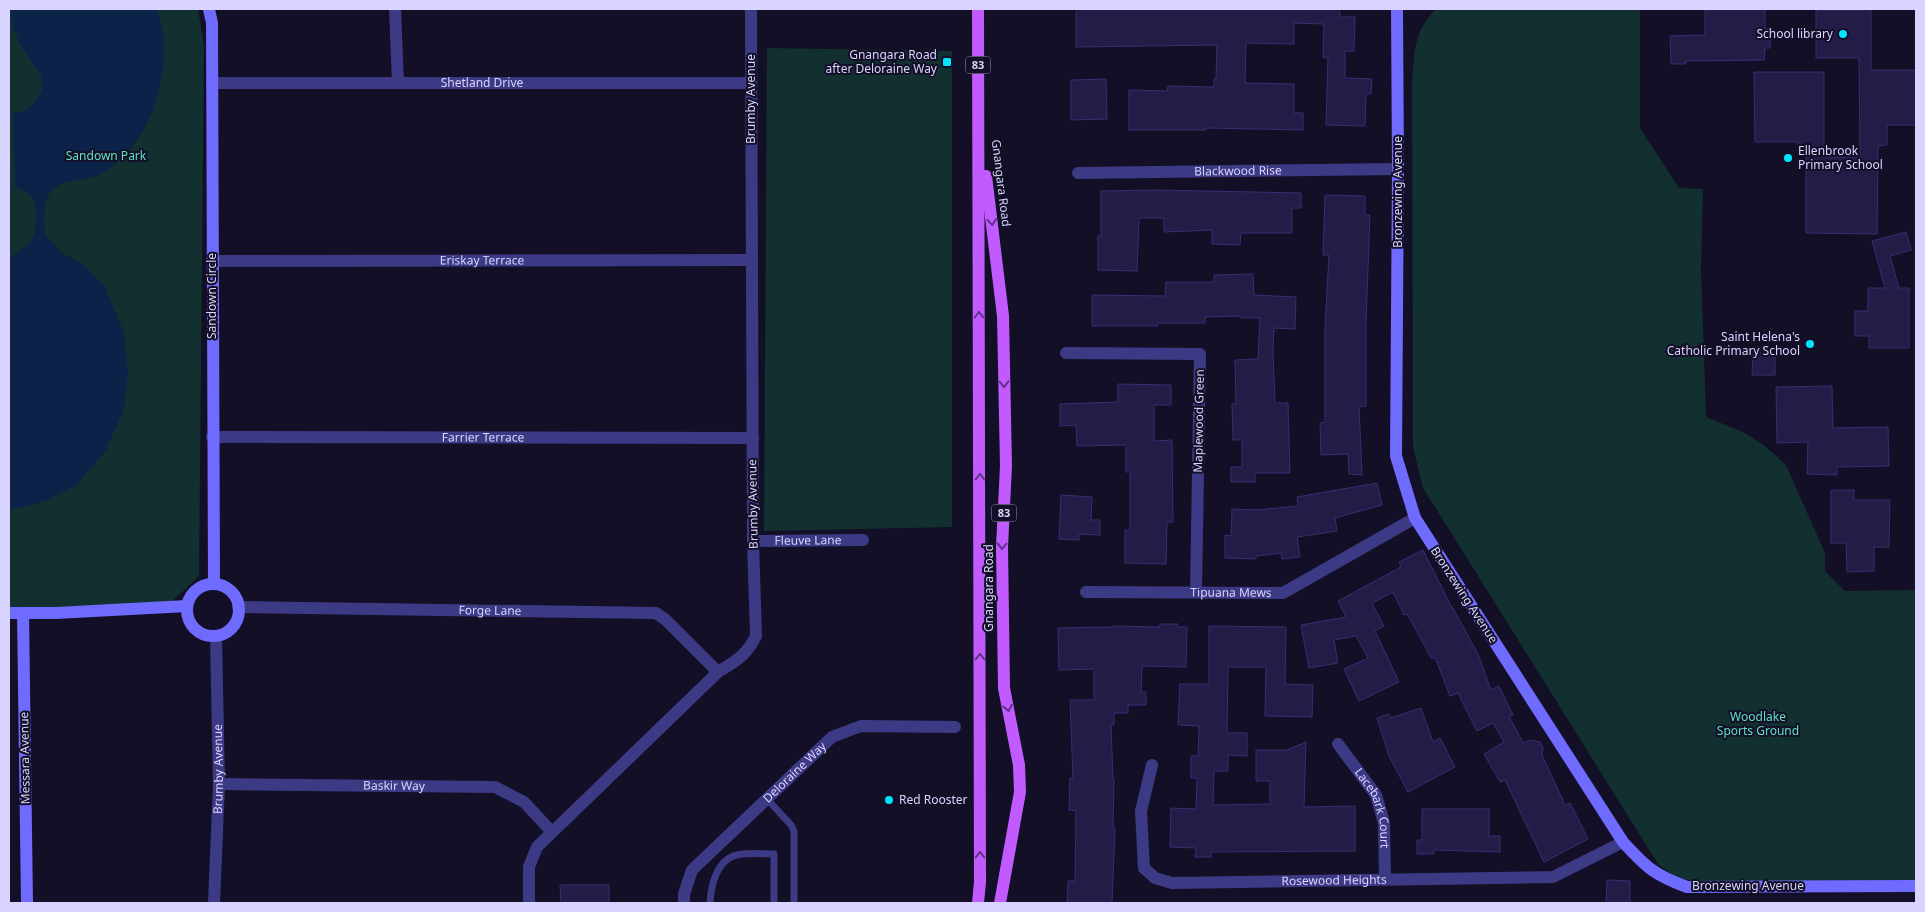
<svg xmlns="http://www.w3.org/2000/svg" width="1925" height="912" font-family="'Noto Sans',sans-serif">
  <rect width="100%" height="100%" fill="#130f26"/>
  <g fill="#12302f">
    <polygon points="9,9 198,9 204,46 199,576 165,608 9,607"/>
    <path d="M1436,9H1640V128L1679,188L1703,189L1701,271L1706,417L1743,432L1765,446L1786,465L1825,553V571L1845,591L1916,590V882H1698L1676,877L1658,864L1423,488L1413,447L1412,82C1415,51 1413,32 1436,9Z"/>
    <polygon points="767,48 952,51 952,527 764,531"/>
  </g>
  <path fill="#0c2248" d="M11,9H157C159,18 163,29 164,38C167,88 146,152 98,175C85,181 66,179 54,188C42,198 44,221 45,235L61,252L84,265L104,285L124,333L128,373L124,409L106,450L77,485L47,500L20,508L9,509V258C17,253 29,246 33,237C37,228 37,209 34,201C30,193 22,189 15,187L13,113L24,111L35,103L42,90L41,75L23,49L13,29Z"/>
  <g fill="#241b47" stroke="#3b2d73">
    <polygon points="1076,9 1340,9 1340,17 1355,17 1354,51 1345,51 1345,78 1372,79 1371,94 1366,94 1365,126 1326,125 1328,58 1323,57 1324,24 1294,23 1294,44 1246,43 1245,83 1294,84 1294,113 1303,113 1303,130 1206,128 1206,130 1129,130 1129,90 1167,91 1168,86 1214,87 1214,79 1216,79 1217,45 1076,47"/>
    <polygon points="1721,9 1765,9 1765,29 1770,29 1770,48 1765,48 1764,60 1686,61 1686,64 1671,64 1670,36 1705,35 1705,10"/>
    <polygon points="1816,10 1871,10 1871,70 1916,70 1916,125 1887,125 1887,145 1878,146 1877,234 1806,233 1806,151 1798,151 1798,142 1755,142 1754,72 1824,72 1824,157 1860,157 1859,58 1816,58"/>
    <polygon points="1106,79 1107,119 1071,120 1071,80"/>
    <polygon points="1156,190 1301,193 1301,208 1292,208 1292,233 1241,233 1240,245 1212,244 1212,230 1164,232 1164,218 1139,218 1137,271 1098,270 1098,236 1101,236 1101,191"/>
    <polygon points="1325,195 1365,196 1365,215 1370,215 1366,322 1366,406 1359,407 1362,475 1349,474 1348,454 1321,455 1320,423 1325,422 1325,328 1329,255 1323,255"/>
    <polygon points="1906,232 1911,250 1890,256 1899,288 1909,288 1909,348 1869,348 1869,336 1855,336 1855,311 1868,311 1868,288 1885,288 1872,241"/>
    <polygon points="1253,274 1254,295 1296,297 1295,329 1274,328 1273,350 1275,403 1288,403 1290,473 1255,473 1255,482 1231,482 1231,467 1242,467 1242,440 1233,440 1232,404 1236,404 1235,360 1258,359 1260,318 1241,318 1240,316 1205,317 1205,323 1158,323 1158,326 1092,326 1092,295 1165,296 1166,282 1214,282 1214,275"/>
    <polygon points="1753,352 1775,353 1775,375 1752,375"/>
    <polygon points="1118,384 1171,385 1171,405 1154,405 1154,441 1172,440 1173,522 1167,522 1166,564 1125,563 1125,530 1130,530 1130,472 1126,472 1126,445 1077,446 1076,425 1060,426 1060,404 1118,402"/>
    <polygon points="1832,386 1833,428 1888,427 1889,466 1837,467 1837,475 1807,474 1808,442 1777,443 1776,387"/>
    <polygon points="1377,483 1382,505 1335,518 1337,531 1297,537 1300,557 1282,559 1281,553 1256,556 1256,559 1225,558 1225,535 1231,536 1232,509 1257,510 1298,506 1297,497"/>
    <polygon points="1831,490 1854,490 1854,500 1890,500 1889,547 1874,547 1874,571 1847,572 1846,543 1831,543"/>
    <polygon points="1061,495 1092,497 1091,520 1100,520 1100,535 1079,534 1079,540 1059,539"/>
    <polygon points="1423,550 1452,608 1453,608 1478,654 1491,690 1499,686 1513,715 1509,716 1523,743 1531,740 1540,742 1543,748 1542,755 1565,805 1570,803 1588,839 1544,862 1505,780 1500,782 1484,754 1504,742 1493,723 1477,731 1458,693 1450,696 1435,657 1432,659 1407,614 1404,615 1393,592 1372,603 1384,626 1375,631 1399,682 1359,701 1344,669 1368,658 1356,636 1334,640 1338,663 1309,668 1301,625 1346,617 1338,601 1401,567 1399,562"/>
    <polygon points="1160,624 1178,624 1178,627 1187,627 1186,667 1142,666 1141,692 1146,692 1146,705 1128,705 1128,713 1114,713 1114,725 1111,725 1113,779 1114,779 1113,828 1115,828 1112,903 1067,903 1068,881 1075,881 1076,811 1069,810 1070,778 1073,778 1070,700 1094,700 1094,669 1059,670 1058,628 1112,627 1112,626 1160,627"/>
    <polygon points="1209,626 1286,627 1285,684 1313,685 1312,717 1265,716 1266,667 1228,667 1227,733 1247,733 1247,756 1228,755 1228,771 1214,771 1213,805 1270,804 1270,781 1256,781 1256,750 1287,750 1306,742 1304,807 1355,806 1355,851 1211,852 1211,857 1195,857 1196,848 1170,847 1171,808 1196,809 1197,778 1191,778 1191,756 1198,756 1199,726 1178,725 1180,684 1209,684"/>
    <polygon points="1421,708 1433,742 1440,738 1455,767 1408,792 1389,756 1377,718 1389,714 1391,718"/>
    <polygon points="1422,809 1489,809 1489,836 1500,836 1500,852 1434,850 1434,854 1417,854 1417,840 1422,840"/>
    <polygon points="1607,880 1630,881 1630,903 1606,903"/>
    <polygon points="560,885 609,885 609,903 561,903"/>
  </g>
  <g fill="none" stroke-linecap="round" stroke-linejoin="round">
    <g stroke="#3d3a85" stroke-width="7">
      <polyline points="767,799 791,825 794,831 794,903"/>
      <path d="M710,903C711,883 718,856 742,854C752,853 764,854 774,854V903"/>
    </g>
    <g stroke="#3d3a85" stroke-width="12">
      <polyline points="395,9 398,83"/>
      <path id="s1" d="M212,83H751"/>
      <path id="s2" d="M1078,173L1398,169"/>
      <path id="s3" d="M212,261L752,260"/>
      <polyline points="1066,353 1200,354 1196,592"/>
      <path id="s4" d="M212,437L753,438"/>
      <path id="s5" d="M753,541L863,540"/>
      <path id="s6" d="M1086,592L1283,593L1415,518"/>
      <path id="s7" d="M238,607L656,613L666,620L718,672"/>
      <path id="s8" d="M1338,744L1376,795L1384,823L1385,880"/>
      <path id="s9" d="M1152,765L1141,811L1144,868L1155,878L1172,883L1553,877L1623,842"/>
      <path id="s10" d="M219,784L495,787L524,802L552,832"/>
      <path id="s11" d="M214,903L219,784L216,636"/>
      <path d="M529,903V867L537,847L718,672C736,661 746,656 756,636L753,541L751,9"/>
      <path id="s12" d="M684,903V894L692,870L832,737L861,726L955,727"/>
    </g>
    <g stroke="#6f6bff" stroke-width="12">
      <polyline points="209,9 212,23 214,584"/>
      <path d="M1397,9L1398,169L1396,456L1415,518L1623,842C1646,867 1654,875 1687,887L1916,886"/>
      <circle cx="213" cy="610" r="26"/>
      <polyline points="9,613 56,613 187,606"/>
      <polyline points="23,613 27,903"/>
    </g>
    <g stroke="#c25bff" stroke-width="12">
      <polyline points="986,176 1003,316 1006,466 1002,547 1004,688 1019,765 1020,792 1000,903"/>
      <polyline points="978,903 980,882 978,9"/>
    </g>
  </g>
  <defs><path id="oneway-chevron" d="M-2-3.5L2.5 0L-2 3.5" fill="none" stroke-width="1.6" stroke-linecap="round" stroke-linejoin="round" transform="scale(1.25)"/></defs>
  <g stroke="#623188">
    <use href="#oneway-chevron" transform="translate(992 222) rotate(83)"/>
    <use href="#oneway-chevron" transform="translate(979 315) rotate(-90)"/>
    <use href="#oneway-chevron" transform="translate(1004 384) rotate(89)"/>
    <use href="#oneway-chevron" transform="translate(980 477) rotate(-90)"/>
    <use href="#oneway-chevron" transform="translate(1002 546) rotate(92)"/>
    <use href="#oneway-chevron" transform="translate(980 657) rotate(-90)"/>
    <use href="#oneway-chevron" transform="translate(1008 708) rotate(79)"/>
    <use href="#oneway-chevron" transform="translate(980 855) rotate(-90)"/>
  </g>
  <g fill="#00e5ff" stroke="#130f26" stroke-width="2">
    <circle cx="1843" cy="34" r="5"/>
    <rect x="942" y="57" width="10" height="10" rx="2.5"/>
    <circle cx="1788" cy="158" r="5"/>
    <circle cx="1810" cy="344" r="5"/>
    <circle cx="889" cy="800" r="5"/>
  </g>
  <g text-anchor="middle" stroke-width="4" stroke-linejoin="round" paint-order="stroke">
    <g fill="#130f26" stroke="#9e99be" stroke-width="1">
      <rect x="965.5" y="56.5" width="25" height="17" rx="4"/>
      <rect x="991.5" y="504.5" width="25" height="17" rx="4"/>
    </g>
    <g font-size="11" font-weight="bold" fill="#d9d4ff">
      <text x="978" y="69">83</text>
      <text x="1004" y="517">83</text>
    </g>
    <g font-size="12" fill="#d9d4ff" stroke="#130f26" text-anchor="end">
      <text x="1833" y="38">School library</text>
      <text x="937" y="59">Gnangara Road<tspan x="937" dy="14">after Deloraine Way</tspan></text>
      <text x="1798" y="155" text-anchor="start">Ellenbrook<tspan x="1798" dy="14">Primary School</tspan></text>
      <text x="1800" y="341">Saint Helena's<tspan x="1800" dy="14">Catholic Primary School</tspan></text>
      <text x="899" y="804" text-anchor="start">Red Rooster</text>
    </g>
    <g font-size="12" fill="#d9d4ff" stroke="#130f26">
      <text dy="4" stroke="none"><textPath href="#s1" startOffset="270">Shetland Drive</textPath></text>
      <text transform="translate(751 99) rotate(-90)" y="4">Brumby Avenue</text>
      <text dy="4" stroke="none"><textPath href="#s2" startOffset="160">Blackwood Rise</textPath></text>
      <text transform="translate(1001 183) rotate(83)" y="4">Gnangara Road</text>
      <text transform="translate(1398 192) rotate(-90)" y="4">Bronzewing Avenue</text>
      <text dy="4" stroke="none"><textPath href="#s3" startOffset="270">Eriskay Terrace</textPath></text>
      <text transform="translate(212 296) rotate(-90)" y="4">Sandown Circle</text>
      <text transform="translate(1199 421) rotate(-89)" y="4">Maplewood Green</text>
      <text dy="4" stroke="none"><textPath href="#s4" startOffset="271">Farrier Terrace</textPath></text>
      <text transform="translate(753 504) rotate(-91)" y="4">Brumby Avenue</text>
      <text dy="4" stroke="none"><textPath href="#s5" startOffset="55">Fleuve Lane</textPath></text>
      <text transform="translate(989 588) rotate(-90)" y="4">Gnangara Road</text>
      <text dy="4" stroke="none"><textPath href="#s6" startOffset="145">Tipuana Mews</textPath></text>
      <text transform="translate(1464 595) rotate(57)" y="4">Bronzewing Avenue</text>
      <text dy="4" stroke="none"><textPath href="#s7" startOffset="252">Forge Lane</textPath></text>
      <text transform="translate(25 758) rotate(-91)" y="4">Messara Avenue</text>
      <text dy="4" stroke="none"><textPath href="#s11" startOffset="134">Brumby Avenue</textPath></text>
      <text dy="4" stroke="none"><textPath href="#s12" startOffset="176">Deloraine Way</textPath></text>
      <text dy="4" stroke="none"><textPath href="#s10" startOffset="175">Baskir Way</textPath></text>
      <text dy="4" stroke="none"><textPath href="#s8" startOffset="75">Lacebark Court</textPath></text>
      <text dy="4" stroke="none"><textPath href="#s9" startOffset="299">Rosewood Heights</textPath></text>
      <text x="1748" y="890">Bronzewing Avenue</text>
    </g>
    <g font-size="12" fill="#5fe0c0" stroke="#130f26">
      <text x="106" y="160">Sandown Park</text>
      <text x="1758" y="721">Woodlake<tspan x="1758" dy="14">Sports Ground</tspan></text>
    </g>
  </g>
  <rect width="1925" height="912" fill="none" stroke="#d9d4ff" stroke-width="20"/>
</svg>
